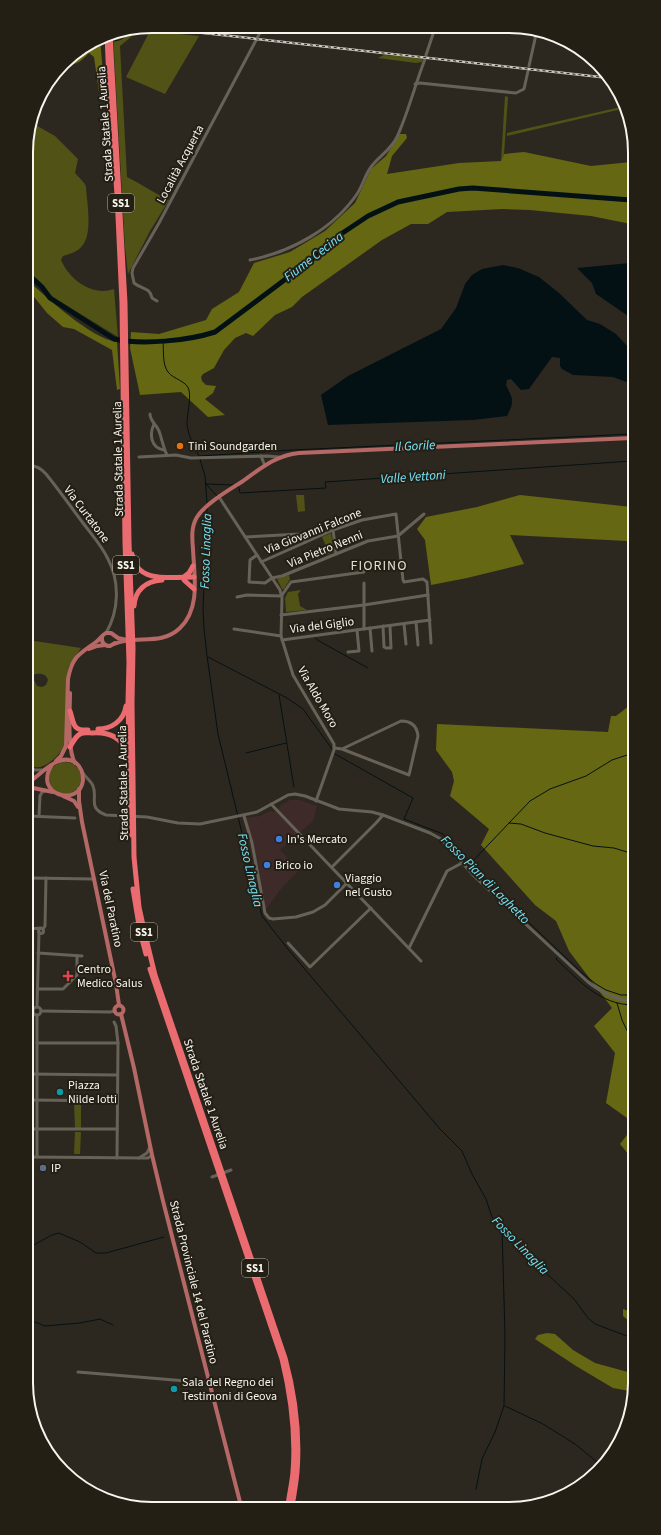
<svg xmlns="http://www.w3.org/2000/svg" width="661" height="1535" font-family="'Source Sans 3',sans-serif">
  <rect width="100%" height="100%" fill="#2d281f"/>
  <polygon fill="#3e2a29" points="290,800 300,800 317,806 313,821 280,850 299,870 280,890 268,907 263,909 249,841 243,818 260,816 270,811 274,812 279,808 281,805"/>
  <g fill="#515216">
    <path d="M135,29L131,37L120,46L127,177C141,184 154,193 169,200L150,231L128,274L125,247L113,34Z"/>
    <polygon points="150,31 199,36 165,94 126,77"/>
    <polygon points="384,55 423,58 422,62 416,63 378,58"/>
    <polygon points="505,96 508,97 504,154 501,161"/>
    <polygon points="625,106 626,108 507,136 507,133"/>
    <path d="M34,124L55,136L78,159L75,173L85,184L86,187C87,203 93,234 82,246C78,252 69,254 63,256L61,260C69,279 92,297 114,289L118,337L53,297L27,271L26,144L30,129Z"/>
    <polygon points="296,495 304,495 305,511 298,512"/>
    <polygon points="331,533 334,552 322,556 319,550 326,546 322,537"/>
    <polygon points="289,575 290,579 284,589 282,589 277,579"/>
    <polygon points="301,590 298,594 300,606 307,610 286,612 285,598 288,592"/>
    <path d="M28,640L81,648L69,666L67,674L65,745C59,756 41,775 28,764V682L34,680L37,686L42,687L46,685L48,680C45,671 35,674 28,676Z"/>
    <circle cx="65" cy="778" r="16"/>
    <polygon points="74,1102 81,1102 81,1128 75,1128"/>
    <polygon points="75,1132 81,1132 80,1154 74,1154"/>
  </g>
  <g fill="#666712">
    <path d="M100,38L105,97L100,99L94,57L89,53C79,63 77,65 63,65L69,57Z"/>
    <polygon points="400,134 406,134 407,138 392,156 387,174 459,163 501,161 504,154 524,152 591,166 631,162 631,224 591,216 530,210 502,209 447,212 428,224 411,224 382,240 302,297 292,307 275,315 253,336 246,333 235,338 224,350 214,368 203,374 201,377 202,381 206,385 216,386 213,393 205,399 225,415 208,417 181,392 140,395 130,348 131,332 159,334 206,320 212,309 239,292 254,263 290,252 325,231 355,203 371,169 386,156"/>
    <path d="M27,280C48,298 90,338 117,342L120,389L117,390L112,350L74,329L63,327L47,313L27,288Z"/>
    <polygon points="520,495 632,507 632,558 628,557 627,541 510,535 524,564 467,578 431,585 425,540 417,529 426,517 477,507"/>
    <polygon points="633,703 634,1123 606,1103 615,1053 594,1026 612,1008 569,951 556,921 535,905 481,845 489,829 450,796 454,781 452,772 436,750 437,724 608,732 611,716 616,716"/>
    <polygon points="634,1126 634,1161 620,1144"/>
    <polygon points="623,1309 634,1313 635,1326 623,1316"/>
    <polygon points="547,1333 555,1334 573,1350 595,1363 635,1374 635,1392 613,1388 576,1366 535,1339 538,1335"/>
  </g>
  <g fill="#041114">
    <polygon points="630,263 631,274 631,318 596,294 592,283 577,268"/>
    <path d="M503,265L518,268L539,277L559,293L587,320L600,324L616,334L629,348L632,359V384L613,377L573,375L562,369L560,366V358L552,357L529,389L521,390L511,379L507,380L506,385C513,399 515,401 507,416L473,420L328,425L321,395L348,376L441,329L456,308L465,284L472,275L482,269Z"/>
  </g>
  <g fill="none" stroke-linecap="round" stroke-linejoin="round">
    <g stroke="#041114" stroke-width="1">
      <path d="M112,41C120,41 125,38 129,31"/>
      <polyline points="66,61 74,60 92,43 105,42"/>
      <path d="M163,341C164,351 162,364 168,372C173,379 187,381 189,390C191,401 187,413 187,424C188,435 194,447 199,456"/>
      <polyline points="199,456 293,450 632,434"/>
      <polyline points="200,459 205,476 207,503"/>
      <polyline points="206,484 233,485"/>
      <polyline points="206,484 217,496"/>
      <polyline points="238,487 239,488 240,493 326,488 325,482 632,461"/>
      <polyline points="207,508 203,610 204,629 207,656 218,734 262,916 287,948 440,1129 462,1151 472,1174 486,1199 492,1217 502,1228 546,1273 574,1299 588,1318 595,1324 635,1339"/>
      <polyline points="315,638 319,641 368,668"/>
      <polyline points="208,657 287,698 303,709 332,749"/>
      <polyline points="279,695 294,787"/>
      <polyline points="246,753 286,743"/>
      <polyline points="335,754 413,798 404,819 443,834 470,865 503,898 581,972 596,984 606,990 621,995 634,995"/>
      <polyline points="509,823 521,824 545,833 593,846 614,848 627,852 633,851"/>
      <polyline points="470,864 530,801 550,789 586,776 612,760 633,753"/>
      <path d="M557,958L556,959C579,980 599,1005 634,1005"/>
      <polyline points="617,1003 622,1020 634,1045"/>
      <polyline points="30,1247 52,1235 59,1233 80,1242 96,1253 106,1253 164,1237"/>
      <polyline points="30,1320 45,1326 80,1323 100,1319 113,1325"/>
      <polyline points="505,1406 543,1424 575,1444 603,1467"/>
      <polyline points="476,1489 482,1459 495,1432 504,1406 505,1335 502,1228"/>
    </g>
    <path stroke="#041114" stroke-width="5" d="M27,273L42,287L50,298L114,339C142,345 187,341 215,332L315,257L341,234L368,216L398,202L459,189L473,188L631,200"/>
    <g stroke="#676257" stroke-width="3">
      <polyline points="426,55 435,28"/>
      <polyline points="529,66 537,30"/>
      <polyline points="415,84 420,83 516,93 524,89 528,71"/>
      <path d="M250,260C291,252 333,229 357,194C363,185 365,175 371,167C379,156 391,150 397,137C408,113 415,85 425,59"/>
      <path d="M157,301L152,298C150,287 141,289 134,283L132,273L133,268L159,223L263,27"/>
      <path d="M150,414C150,421 156,424 159,431C162,439 163,447 167,455"/>
      <path d="M154,424C149,435 151,448 164,450"/>
      <polyline points="261,456 265,466"/>
      <polyline points="139,457 176,455 191,458 267,456 279,457"/>
      <path d="M27,466C36,465 40,468 46,474C59,490 71,507 83,523C92,535 102,546 108,559C120,582 119,611 106,633"/>
      <polyline points="219,497 280,590 282,598 281,636 293,675 334,744 334,750 316,801"/>
      <polyline points="333,530 336,554"/>
      <polyline points="245,537 300,534 305,535 305,542"/>
      <polyline points="257,555 250,560 249,582 265,583 272,578 282,576 368,541 398,536 424,514"/>
      <polyline points="261,562 333,530 362,520 396,514 403,580 404,582 423,579 427,582 431,643"/>
      <polyline points="364,583 364,629"/>
      <polyline points="282,595 291,582 364,572 365,567 360,567 359,572"/>
      <polyline points="237,597 247,595 282,596"/>
      <polyline points="281,615 364,605 428,595"/>
      <polyline points="416,622 418,645"/>
      <polyline points="404,624 406,644"/>
      <polyline points="383,626 384,647 386,648 391,648 390,626"/>
      <polyline points="370,628 372,651"/>
      <polyline points="234,629 281,636"/>
      <polyline points="282,640 430,620"/>
      <polyline points="348,652 359,651 357,630"/>
      <path d="M335,748L342,749L409,775L418,736C417,726 411,721 401,721L342,749"/>
      <polyline points="28,767 35,770 44,770"/>
      <polyline points="28,771 35,778"/>
      <path d="M83,773C86,778 91,781 93,786C98,798 87,808 106,815L147,817L178,823L200,824L257,812L288,795L295,794L305,796L339,809L372,812L383,815L430,833L441,839L474,876L588,982C602,993 616,1000 634,1002"/>
      <polyline points="271,804 421,961"/>
      <polyline points="28,816 75,818"/>
      <polyline points="39,816 40,796 42,792 45,791"/>
      <polyline points="244,816 252,843 265,913 269,918 273,919 296,917 313,912 325,905 347,883"/>
      <polyline points="332,867 376,823 383,815"/>
      <polyline points="29,878 94,879"/>
      <circle cx="41" cy="931" r="2.5"/>
      <polyline points="29,929 41,928"/>
      <polyline points="43,929 45,926 46,878"/>
      <polyline points="288,943 310,967 371,908"/>
      <polyline points="409,948 447,871 462,863"/>
      <polyline points="38,953 82,956"/>
      <polyline points="38,989 63,989 77,975 77,956"/>
      <polyline points="37,1007 39,932"/>
      <circle cx="37" cy="1011" r="4"/>
      <polyline points="41,1011 110,1012 115,1011"/>
      <polyline points="37,1015 37,1157"/>
      <polyline points="114,1022 116,1026 118,1043 117,1158"/>
      <polyline points="37,1043 118,1043"/>
      <polyline points="29,1074 117,1075"/>
      <polyline points="29,1100 117,1101"/>
      <polyline points="29,1129 117,1129"/>
      <polyline points="29,1157 144,1158 148,1158 152,1155"/>
      <polyline points="139,1158 147,1153 150,1147"/>
      <polyline points="212,1177 231,1170"/>
      <polyline points="78,1372 210,1383"/>
    </g>
    <g stroke="#b66866" stroke-width="4">
      <path d="M102,637C101,643 105,646 110,646L115,643"/>
      <path d="M114,644C136,634 160,647 180,628C201,608 194,575 193,549C192,538 191,527 197,517C206,503 229,490 243,481C261,468 277,455 299,453L632,438"/>
      <polyline points="89,649 97,646 105,645"/>
      <path d="M70,693C70,710 67,750 75,763"/>
      <path d="M56,761L61,756L66,746L68,679C72,656 80,654 96,642C100,639 102,635 106,633H111L118,638L127,640"/>
      <path d="M28,783C42,774 59,751 76,763C81,767 83,774 83,780C80,808 32,795 52,765"/>
      <polyline points="28,787 53,792"/>
      <polyline points="79,789 79,801 82,822 116,984 119,1005"/>
      <polyline points="63,796 74,801 78,807"/>
      <circle cx="119" cy="1010" r="4.5"/>
      <polyline points="121,1014 134,1068 152,1155 163,1201 241,1506"/>
    </g>
    <g stroke="#ea6c70" stroke-width="5">
      <path d="M110,34L125,303L129,542L133,648L132,703L134,857L139,907L144,930L155,975L285,1358C295,1395 300,1434 297,1472C296,1483 294,1495 292,1506"/>
      <polyline points="107,35 110,104 117,194 122,303 125,542 129,662 128,702 131,835"/>
      <path d="M132,554C136,584 172,577 194,577"/>
      <polyline points="185,576 189,573 193,566"/>
      <polyline points="184,580 194,589"/>
      <path d="M134,606C135,590 146,581 162,580"/>
      <path d="M70,711C74,723 72,731 88,730"/>
      <path d="M98,729C111,729 124,721 126,706"/>
      <path d="M70,747C73,742 75,737 80,734C84,732 88,733 92,733C108,732 125,737 126,756"/>
      <polyline points="133,889 140,931 146,954"/>
      <path d="M150,969L282,1359C291,1396 296,1434 293,1472C292,1484 289,1495 288,1506"/>
    </g>
    <defs>
      <polyline id="rail" points="149,27 609,78"/>
    </defs>
    <use href="#rail" stroke="#cbc8c0" stroke-width="2.5"/>
    <use href="#rail" stroke="#231f15" stroke-width="1" stroke-dasharray="3" stroke-linecap="butt"/>
  </g>
  <circle fill="#e8710a" stroke="#231f15" stroke-width="1.5" cx="180" cy="446" r="4"/>
  <g fill="#3f7fe0" stroke="#231f15" stroke-width="1.5">
    <circle cx="279" cy="839" r="4"/>
    <circle cx="267" cy="865" r="4"/>
    <circle cx="337" cy="885" r="4"/>
  </g>
  <path fill="#e0444e" stroke="#231f15" stroke-width="1.5" d="M66 970h4v4h4v4h-4v4h-4v-4h-4v-4h4z"/>
  <g fill="#0f9aa8" stroke="#231f15" stroke-width="1.5">
    <circle cx="60" cy="1092" r="4"/>
    <circle cx="174" cy="1389" r="4"/>
  </g>
  <circle fill="#5c6f8a" stroke="#231f15" stroke-width="1.5" cx="43" cy="1168" r="4"/>
  <g text-anchor="middle" stroke-width="4" stroke-linejoin="round" paint-order="stroke">
    <g fill="#231f15" stroke="#b8b5ad" stroke-width="1">
      <rect x="108" y="194" width="26" height="18" rx="3"/>
      <rect x="113" y="556" width="26" height="18" rx="3"/>
      <rect x="131" y="923" width="26" height="18" rx="3"/>
      <rect x="242" y="1259" width="26" height="18" rx="3"/>
    </g>
    <g font-size="11" font-weight="bold" fill="#f8f5ee">
      <text x="121" y="207">SS1</text>
      <text x="126" y="569">SS1</text>
      <text x="144" y="936">SS1</text>
      <text x="255" y="1272">SS1</text>
    </g>
    <g font-size="12" fill="#f8f5ee" stroke="#231f15">
      <text transform="translate(105 124) rotate(-94)" y="4">Strada Statale 1 Aurelia</text>
      <text transform="translate(180 164) rotate(-62)" y="4">Località Acquerta</text>
      <text transform="translate(118 459) rotate(-91)" y="4">Strada Statale 1 Aurelia</text>
      <text transform="translate(87 514) rotate(53)" y="4">Via Curtatone</text>
      <text transform="translate(313 531) rotate(-22)" y="4">Via Giovanni Falcone</text>
      <text transform="translate(325 549) rotate(-22)" y="4">Via Pietro Nenni</text>
      <text transform="translate(322 625) rotate(-7)" y="4">Via del Giglio</text>
      <text transform="translate(318 697) rotate(60)" y="4">Via Aldo Moro</text>
      <text transform="translate(123 783) rotate(-91)" y="4">Strada Statale 1 Aurelia</text>
      <text transform="translate(111 909) rotate(78)" y="4">Via del Paratino</text>
      <text transform="translate(206 1094) rotate(71)" y="4">Strada Statale 1 Aurelia</text>
      <text transform="translate(194 1282) rotate(76)" y="4">Strada Provinciale 14 del Paratino</text>
    </g>
    <g font-size="12" fill="#f8f5ee" stroke="#231f15" text-anchor="start">
      <text x="188" y="450">Tinì Soundgarden</text>
      <text x="287" y="843">In's Mercato</text>
      <text x="275" y="869">Brico io</text>
      <text x="345" y="882">Viaggio<tspan x="345" dy="14">nel Gusto</tspan></text>
      <text x="77" y="973">Centro<tspan x="77" dy="14">Medico Salus</tspan></text>
      <text x="68" y="1089">Piazza<tspan x="68" dy="14">Nilde Iotti</tspan></text>
      <text x="51" y="1172">IP</text>
      <text x="182" y="1386">Sala del Regno dei<tspan x="182" dy="14">Testimoni di Geova</tspan></text>
    </g>
    <g font-size="13" font-style="italic" fill="#76e5fa" stroke="#231f15">
      <text transform="translate(313 256) rotate(-38)" y="5">Fiume Cecina</text>
      <text transform="translate(415 445) rotate(-3)" y="5">Il Gorile</text>
      <text transform="translate(413 476) rotate(-4)" y="5">Valle Vettoni</text>
      <text transform="translate(205 551) rotate(-88)" y="5">Fosso Linaglia</text>
      <text transform="translate(251 870) rotate(77)" y="5">Fosso Linaglia</text>
      <text transform="translate(486 879) rotate(45)" y="5">Fosso Pian di Laghetto</text>
      <text transform="translate(521 1245) rotate(46)" y="5">Fosso Linaglia</text>
    </g>
    <g font-size="14" letter-spacing="1" fill="#e4ded2" stroke="#231f15">
      <text x="379" y="570">FIORINO</text>
    </g>
  </g>
  <path d="M0 0H661V1535H0ZM152 33H509A119 119 0 0 1 628 152V1383A119 119 0 0 1 509 1502H152A119 119 0 0 1 33 1383V152A119 119 0 0 1 152 33Z" fill="#231f15" fill-rule="evenodd"/>
  <path fill="none" stroke="#f8f5ee" stroke-width="2" d="M152 33H509A119 119 0 0 1 628 152V1383A119 119 0 0 1 509 1502H152A119 119 0 0 1 33 1383V152A119 119 0 0 1 152 33Z"/>
</svg>
